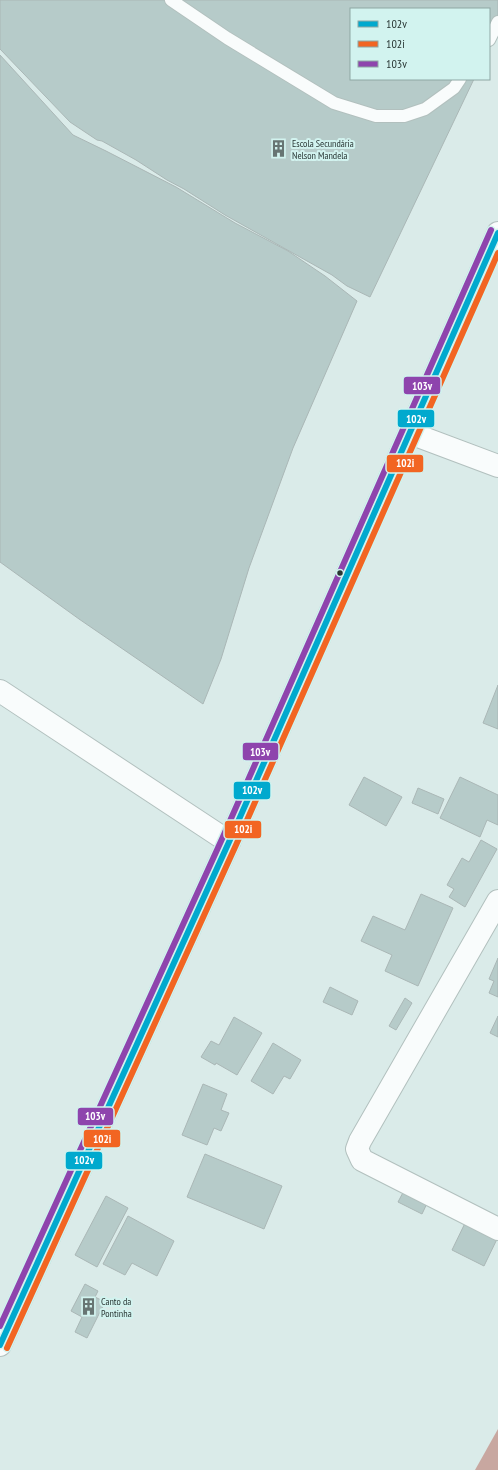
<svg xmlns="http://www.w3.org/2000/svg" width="498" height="1470" font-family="'PT Sans Narrow',sans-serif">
  <rect width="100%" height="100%" fill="#daebe9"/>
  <polygon fill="#c8a7a0" points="498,1429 498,1470 475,1470"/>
  <g fill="#b6cbc9" stroke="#aab7b6">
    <polygon points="0,0 498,0 498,28 489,48 489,9 351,9 351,79 474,79 370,297 347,286 332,275 225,215 184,189 167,180 136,160 102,141 97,140 70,122 0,49"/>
    <polygon points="0,55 73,135 106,151 176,187 235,223 288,251 325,276 357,301 293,448 249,568 221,659 203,704 79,619 0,562"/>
    <polygon points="498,685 498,729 483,723"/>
    <polygon points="364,777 402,797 386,826 349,805"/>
    <polygon points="460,777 498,795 498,825 487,820 480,837 440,818"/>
    <polygon points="418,788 444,799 438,814 412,803"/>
    <polygon points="481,840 497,849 465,907 449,897 454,889 447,885 462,858 469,862"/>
    <polygon points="421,894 453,908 418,986 385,971 392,955 361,941 373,916 405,930"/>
    <polygon points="498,958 498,997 489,993 494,981 489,979"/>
    <polygon points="330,987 358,1001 352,1015 323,1002"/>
    <polygon points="405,998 412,1003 396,1030 389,1026"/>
    <polygon points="498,1016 498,1037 490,1033"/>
    <polygon points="234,1017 262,1033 237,1075 216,1063 215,1065 201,1057 211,1041 219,1045"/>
    <polygon points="273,1043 301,1060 290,1079 284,1076 273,1094 251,1081"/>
    <polygon points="203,1084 227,1094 221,1110 229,1113 221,1131 214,1128 207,1145 182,1135"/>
    <polygon points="205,1154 282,1186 264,1229 187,1197"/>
    <polygon points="407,1185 430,1197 422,1214 398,1202"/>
    <polygon points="106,1196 128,1208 97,1267 75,1255"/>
    <polygon points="128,1216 174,1241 157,1276 132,1263 125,1275 103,1264"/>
    <polygon points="468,1217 498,1237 484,1266 452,1250"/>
    <polygon points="85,1284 98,1291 95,1297 105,1302 87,1338 75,1332 82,1317 71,1311"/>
  </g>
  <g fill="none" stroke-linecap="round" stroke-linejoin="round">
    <defs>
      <g id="service">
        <polyline points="171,0 227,38 334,103 376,116 404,116 425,109 454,88 460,79"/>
        <polyline points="489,40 498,22"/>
      </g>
      <g id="minor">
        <polyline points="410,433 498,466"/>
        <polyline points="0,691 229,842"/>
        <polyline points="498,901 360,1141 357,1149 362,1160 498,1229"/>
      </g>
      <polyline id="secondary" points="0,1345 229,842 498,233"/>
    </defs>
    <use href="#service" stroke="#b2c0be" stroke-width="14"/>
    <use href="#minor" stroke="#b2c0be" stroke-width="24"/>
    <use href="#secondary" stroke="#b2c0be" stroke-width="24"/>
    <use href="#service" stroke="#f9fcfc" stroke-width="12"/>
    <use href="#minor" stroke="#f9fcfc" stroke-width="22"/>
    <use href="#secondary" stroke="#f9fcfc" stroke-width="22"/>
    <defs>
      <polyline id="bus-1" points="0,1345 229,842 498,233"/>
      <polyline id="bus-2" points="7,1348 236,845 498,253"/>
      <polyline id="bus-3" points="0,1326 222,839 491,230"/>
    </defs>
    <use href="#bus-1" stroke="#d2f3ef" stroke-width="9"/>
    <use href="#bus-2" stroke="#d2f3ef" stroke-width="9"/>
    <use href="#bus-3" stroke="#d2f3ef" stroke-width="9"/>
    <use href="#bus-1" stroke="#00a9ce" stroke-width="6"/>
    <use href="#bus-2" stroke="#f26522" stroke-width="6"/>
    <use href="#bus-3" stroke="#8e44ad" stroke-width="6"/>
  </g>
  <defs>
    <symbol id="building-bare" viewBox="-9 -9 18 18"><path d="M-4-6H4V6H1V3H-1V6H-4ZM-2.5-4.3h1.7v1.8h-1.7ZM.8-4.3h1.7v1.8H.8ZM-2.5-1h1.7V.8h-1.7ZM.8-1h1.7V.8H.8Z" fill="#677573" stroke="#d2f3ef" stroke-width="2.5" paint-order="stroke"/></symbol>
  </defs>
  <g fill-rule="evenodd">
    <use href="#building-bare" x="266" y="136" width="25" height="25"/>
    <use href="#building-bare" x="76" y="1294" width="25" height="25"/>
  </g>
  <circle fill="#293634" stroke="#d2f3ef" stroke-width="1.5" cx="340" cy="573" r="3.5"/>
  <g text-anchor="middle" stroke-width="4" stroke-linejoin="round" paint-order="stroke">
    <g font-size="10" fill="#293634" stroke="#d2f3ef" text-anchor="start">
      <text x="292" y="147">Escola Secundária<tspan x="292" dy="12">Nelson Mandela</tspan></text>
      <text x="101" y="1305">Canto da<tspan x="101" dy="12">Pontinha</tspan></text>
    </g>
  </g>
  <g stroke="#d2f3ef" stroke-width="1.5">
    <rect x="403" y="376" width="38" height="19" rx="4" fill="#8e44ad"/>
    <rect x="397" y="409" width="38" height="19" rx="4" fill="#00a9ce"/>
    <rect x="386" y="454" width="38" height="19" rx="4" fill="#f26522"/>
    <rect x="242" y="742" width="37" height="19" rx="4" fill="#8e44ad"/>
    <rect x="233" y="781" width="38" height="19" rx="4" fill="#00a9ce"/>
    <rect x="224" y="820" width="38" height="19" rx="4" fill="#f26522"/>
    <rect x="77" y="1107" width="37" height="19" rx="4" fill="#8e44ad"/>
    <rect x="83" y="1129" width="38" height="19" rx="4" fill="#f26522"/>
    <rect x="65" y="1151" width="38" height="19" rx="4" fill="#00a9ce"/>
  </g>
  <g font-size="11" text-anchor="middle" font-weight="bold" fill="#fff">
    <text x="422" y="390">103v</text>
    <text x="416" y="423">102v</text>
    <text x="405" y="467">102i</text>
    <text x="260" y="756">103v</text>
    <text x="252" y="794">102v</text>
    <text x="243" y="833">102i</text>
    <text x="95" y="1120">103v</text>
    <text x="102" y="1143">102i</text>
    <text x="84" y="1164">102v</text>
  </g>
  <rect x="350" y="8" width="140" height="72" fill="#d2f3ef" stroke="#8ea7a4"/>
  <rect x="358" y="21" width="20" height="6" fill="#00a9ce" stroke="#8ea7a4"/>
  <text x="386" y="28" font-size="12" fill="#293634">102v</text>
  <rect x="358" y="41" width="20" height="6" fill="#f26522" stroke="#8ea7a4"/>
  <text x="386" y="48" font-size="12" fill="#293634">102i</text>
  <rect x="358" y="61" width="20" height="6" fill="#8e44ad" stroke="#8ea7a4"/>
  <text x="386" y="68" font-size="12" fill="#293634">103v</text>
</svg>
